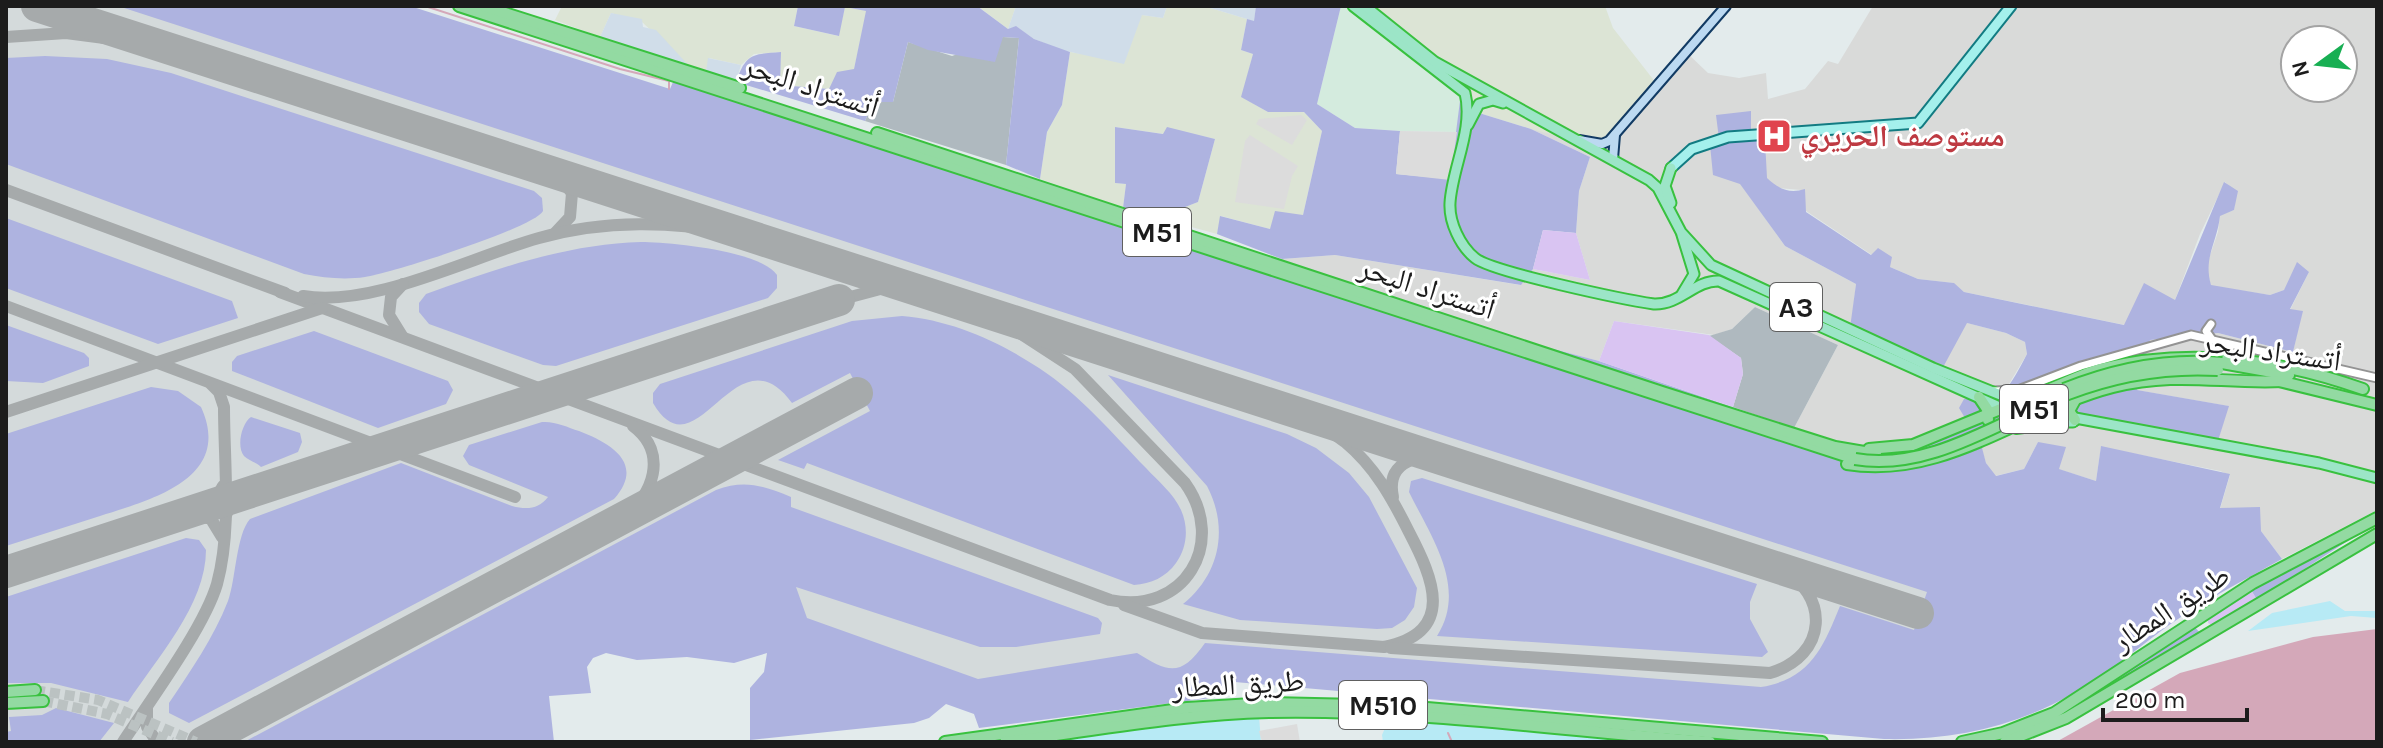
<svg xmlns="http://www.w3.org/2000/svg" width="2383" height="748" font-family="Karla,'Noto Naskh Arabic',sans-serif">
  <rect width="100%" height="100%" fill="#e3ebec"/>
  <path fill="#d9dad9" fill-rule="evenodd" d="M1873,6H2377V510L2282,559L2261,531L2220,509L2230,475L2220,471L2101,447L2096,481L2058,469L2038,442L2024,469L1995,476L1986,463L1980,443L2036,414L2217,444L2228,406L2136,390L2150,340L2218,333L2293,352L2302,311L2290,310L2309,272L2284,290L2270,295L2211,286L2206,267L2218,232L2220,215L2234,210L2236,195L2225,182L2200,234L2175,300L2125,325L1964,292L1953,283L1918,279L1890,267L1806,211L1801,190L1778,188L1766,178L1765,140H1751L1740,183L1785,246L1856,284L1851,328L1967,323L2006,333L2025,342L2027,354L2000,399L1954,431L1882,450L1845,446L1794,428L1838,345L1755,307L1732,329L1714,335L1614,321L1599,361L1380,303L1278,271L1282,259L1335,255L1520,285L1533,269L1590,280L1576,233L1579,191L1590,157L1531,129L1543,130L1656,83L1685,51L1708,73L1739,78L1766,73L1768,99L1805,89L1828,61L1838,64ZM2295,40H2343V88H2295Z"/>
  <polygon fill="#d4ebde" points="1341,6 1368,6 1412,37 1479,113 1461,95 1457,132 1400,131 1355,128 1317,104"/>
  <g fill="#dce4d5">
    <polygon points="562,6 798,6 794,26 838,36 845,7 867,11 854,69 829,89 779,85 781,52 754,54 741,65 709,58 706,72 690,67 642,22 611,13 600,37 555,20"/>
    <polygon points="977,6 1016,6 1008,29 980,8"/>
    <polygon points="1167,6 1204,6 1247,19 1241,50 1253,54 1242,97 1268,112 1304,112 1322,131 1303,215 1270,229 1221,216 1217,234 1177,223 1180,209 1198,202 1215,139 1167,128 1164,134 1115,127 1115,183 1126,184 1123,208 1040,179 1047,132 1062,105 1070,52 1094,56 1142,15 1163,18"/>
    <polygon points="1368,6 1605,6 1613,28 1656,83 1608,149 1531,129 1479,113 1412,37"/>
  </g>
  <polygon fill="#d4dadb" points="6,6 402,6 1733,425 2070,692 1432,697 1224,681 1224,687 977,720 974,713 835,659 624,634 436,742 6,742"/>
  <g fill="#afb9bf">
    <polygon points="1003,37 1019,38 1006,165 865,121 873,102 893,102 908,42 952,56"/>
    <polygon points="1755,307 1838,345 1794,428 1733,407 1743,374 1741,358 1709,336 1732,329"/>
  </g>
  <g fill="#d0dde9">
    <polygon points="1016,6 1167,6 1163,18 1142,15 1124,64 1062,50 1034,39 1017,27 1008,29"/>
    <polygon points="1204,6 1256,6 1254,22 1247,19"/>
    <polygon points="611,13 642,19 643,27 656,30 690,67 600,37"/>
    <polygon points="708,58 741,65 736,82 706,72"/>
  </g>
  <g fill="#aeb3e0">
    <path d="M118,6H410L670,89L676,75L1380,303L1599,361L1845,446C1898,455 1919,439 1965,418L1959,408L1964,399H1974L1983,411C2005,396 2015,377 2027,354L2025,342L2006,333L1967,323L1941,371L1850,328L1856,284L1785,246L1740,184L1713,175L1710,145L1719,139L1716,115L1751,111V140H1765L1767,178C1779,189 1789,194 1805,189L1806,212L1871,255L1878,248L1892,257L1890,267L1918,279L1954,283L1964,292L2124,325L2144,283L2175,300L2224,182L2238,191L2234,210L2220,216C2217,243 2203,258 2211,285L2270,295L2284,290L2297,262L2309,272L2290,309L2303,311L2293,352L2218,333L2150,340L2137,390L2229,406L2217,444L2036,414L1981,444L1986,463L1996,476L2024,469L2038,442L2066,447L2059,469L2096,481L2101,446L2230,474L2220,508L2260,507L2261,531L2282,559C2248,578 2213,596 2181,617C2155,634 2132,654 2107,672C2040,720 1966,741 1884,739L1224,681L1226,696L979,728L974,714L946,704L929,718L914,723L750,740V688L764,672L767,653L734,663L687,657L637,660L606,653L593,658L587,667L591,693L549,696L554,742H244L716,490C745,479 764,486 791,497V507L1098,618L1102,623L1100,634L1016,647H980L796,587L807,618L978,679L1137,653C1169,673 1181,677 1205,643L1761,687C1810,679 1823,648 1840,606L1914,630L1927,592Z"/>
    <path d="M798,6H977L1008,29L1016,26L1034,39L1070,52L1062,105L1047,132L1040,179L1006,165L1019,38L1003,37L995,62L928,50L908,42L893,102H873L865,121L736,82C746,53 753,54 781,52L780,85L829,89L837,72L854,69L866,11L845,7L839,36L794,26Z"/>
    <polygon points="1256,6 1341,6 1317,104 1355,128 1400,131 1396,174 1450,179 1461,93 1479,113 1531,129 1590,157 1579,191 1576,233 1543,230 1533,269 1521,285 1335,255 1282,259 1217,234 1220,216 1270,229 1275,211 1303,215 1322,131 1304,112 1268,112 1241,97 1253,54 1241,50 1247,19 1254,21"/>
    <path d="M45,56L107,59L171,73L534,191L542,198L543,211C534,228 391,273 365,277C345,280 324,278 304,274L6,164V58Z"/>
    <polygon points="1115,127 1163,134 1167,127 1215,139 1198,202 1180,209 1177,223 1123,208 1126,184 1115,183"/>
    <polygon points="6,218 232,301 238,318 158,344 6,288"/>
    <path d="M641,242C669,242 762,251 777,275V288L768,298L556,366L543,365L429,324L419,312V303L426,294C495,269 567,244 641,242Z"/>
    <path d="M902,316C951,320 998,341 1039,368C1080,395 1112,433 1146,468C1158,481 1174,494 1181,510C1189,528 1187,548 1176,563C1166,577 1151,584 1134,585L807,463L804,469L778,460L870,411L850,373L792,403C735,326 697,478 653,403V393L660,384L852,321Z"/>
    <polygon points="6,325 84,353 89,358 89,366 43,383 6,381"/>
    <polygon points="314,331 448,381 453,390 446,404 378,428 232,371 232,362 237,356"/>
    <path d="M1108,375L1287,434L1316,448L1349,473L1369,497L1417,588L1414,607L1405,620L1392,628L1377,629L1240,620L1183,604C1220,574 1229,528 1207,486Z"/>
    <path d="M151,387L178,391L201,407C234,479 150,500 100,516C69,526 37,536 6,546V434Z"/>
    <path d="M251,417L300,433L302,442L298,452L261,467C256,462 249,461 244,456C236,446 242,423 251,417Z"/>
    <path d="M542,422C555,421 567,427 579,431C610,443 646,463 614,499L189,723L169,713V703C190,672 214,637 228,601C236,579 236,535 250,519L401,463L512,506C527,510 539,509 548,497L469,465L463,456L469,445Z"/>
    <path d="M1422,478L1757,584L1750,602V619L1768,652L1762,657L1437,636C1468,587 1431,537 1409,492L1411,481Z"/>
    <polygon points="2369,527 2257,600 2251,590"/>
    <path d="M186,538L199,540L206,550C206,605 156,659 128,702L51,683H6V597Z"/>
    <polygon points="2194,626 2200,633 2080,702 2191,627"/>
    <polygon points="56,708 114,723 99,742 6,742 6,732 11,731 9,717 42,715"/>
  </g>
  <g fill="#b7eaf5">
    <polygon points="2330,601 2345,611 2377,611 2377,618 2351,616 2248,631 2272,613"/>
    <polygon points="1259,716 1261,742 1025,742 1144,725"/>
    <polygon points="1389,719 1630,741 1383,742 1382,735"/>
  </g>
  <g fill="#d9c4f2">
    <polygon points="1543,230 1576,233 1590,280 1533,269"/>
    <polygon points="1614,321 1709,335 1741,358 1743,374 1733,407 1599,361"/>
    <polygon points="2251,590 2257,600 2213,626 2208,623 2208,617"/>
  </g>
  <g fill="#dcdcdc">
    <polygon points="1301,115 1307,120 1292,145 1256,124 1259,119"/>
    <polygon points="1400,131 1457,132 1450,180 1396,174"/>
    <polygon points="1250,135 1298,166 1292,176 1284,209 1235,202 1245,141"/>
    <polygon points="1297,724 1300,742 1262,742 1259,731"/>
  </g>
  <polygon fill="#d4a8b9" points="2377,629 2377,742 2056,742 2180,673 2313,637"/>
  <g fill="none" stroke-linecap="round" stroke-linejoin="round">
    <g stroke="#d4a8b9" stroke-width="2">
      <polyline points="425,6 620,69 669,81 669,89"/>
      <polyline points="1448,733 1452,742"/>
    </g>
    <g stroke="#a6aaab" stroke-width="12">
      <polyline points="6,37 66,33 158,45"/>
      <polyline points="542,169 559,176 572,193 570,217 556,232"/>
      <polyline points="6,190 285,293"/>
      <path d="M280,292L1110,600C1184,616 1228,543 1185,483L1075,369L1006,324L944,299"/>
      <path d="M303,296C372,308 471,257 539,238C606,219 672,222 740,233"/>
      <polyline points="839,300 899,284"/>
      <polyline points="6,306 515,497"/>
      <polyline points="402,336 389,315 391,297 403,284"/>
      <polyline points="6,412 322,308"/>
      <path d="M1393,497C1386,465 1412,454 1440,458"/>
      <polyline points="205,507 215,500 223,486"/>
      <polyline points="187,513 211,519 222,537"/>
      <polyline points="226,515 232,502 248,493"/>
      <path d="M623,518C653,496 669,453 633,426"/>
      <path d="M1124,605L1202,633L1384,647C1457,632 1433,578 1409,532C1392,498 1375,467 1345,442C1322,424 1294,414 1268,403"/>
      <path d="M1391,648L1770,673C1828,656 1831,594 1779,568"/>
      <polyline points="147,709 147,727 157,742"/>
      <path d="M123,742C149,702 204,628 217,584C232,529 224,464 224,407L219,392L211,384"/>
    </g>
    <g stroke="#a6aaab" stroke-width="32">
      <polyline points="37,6 1918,613"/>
      <polyline points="6,572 839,300"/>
      <polyline points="203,742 857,393"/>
    </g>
    <g stroke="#bbc2c2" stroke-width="10" stroke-dasharray="10 5" stroke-linecap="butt">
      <polyline points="35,690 98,700 196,742"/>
      <polyline points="43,701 107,714 172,742"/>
    </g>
    <defs>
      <g id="tertiary">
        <polyline points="2211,324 2206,331 2211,338"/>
        <polyline points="1993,391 2018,390 2081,366 2191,335 2377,378"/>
      </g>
      <g id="secondary">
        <polyline points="1579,140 1602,144 1609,141 1726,6"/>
        <polyline points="1613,159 1615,135"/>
      </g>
      <polyline id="primary" points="1671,168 1692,149 1728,137 1918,123 2011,6"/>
      <g id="trunk">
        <path d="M1353,6L1465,93C1474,129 1452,168 1450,203C1449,222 1460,246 1475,258C1492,272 1626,300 1654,304C1680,305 1695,280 1719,281L2022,417"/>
        <polyline points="1365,6 1435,62 1649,180 1658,188 1681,232 1711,265 1933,368 2043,412 2319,463 2377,478"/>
        <polyline points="1468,125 1479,104 1493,100 1503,103"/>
        <polyline points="1671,203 1665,186 1671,168"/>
        <polyline points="1682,235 1694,274 1682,294"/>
        <polyline points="2040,422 2073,422"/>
      </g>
      <g id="motorway">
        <polyline points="459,6 1855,459"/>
        <polyline points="483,6 740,88"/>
        <polyline points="877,133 1662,392 1835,447 1876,454"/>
        <polyline points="2222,363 2289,375"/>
        <polyline points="2279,381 2377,405"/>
        <polyline points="1979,397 1987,409 1988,420"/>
        <path d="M2007,397C2037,401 2070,377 2100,369C2189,347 2276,358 2363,389"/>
        <polyline points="2075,400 2069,411 2075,420"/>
        <polyline points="2016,428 2046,424"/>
        <polyline points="1869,449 1913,445 2003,408"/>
        <path d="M1847,464C1944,480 2023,410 2113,387C2178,371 2221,384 2283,381"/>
        <polyline points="6,692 35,690"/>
        <polyline points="6,703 43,701"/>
        <polyline points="945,742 1187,708 1268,703 1404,706 1822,742"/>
        <path d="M1005,742C1092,731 1181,714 1269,712C1416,709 1564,731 1710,742"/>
        <polyline points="1962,742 2003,733 2054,713 2253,583 2377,518"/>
        <polyline points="2005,742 2066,718 2377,534"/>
      </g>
    </defs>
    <use href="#tertiary" stroke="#939393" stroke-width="11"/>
    <use href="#secondary" stroke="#123b64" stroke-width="12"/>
    <use href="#primary" stroke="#127b82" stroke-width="13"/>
    <use href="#trunk" stroke="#39c13f" stroke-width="13"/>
    <use href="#motorway" stroke="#39c13f" stroke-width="14"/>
    <use href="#tertiary" stroke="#fff" stroke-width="7"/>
    <use href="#secondary" stroke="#bcd9f1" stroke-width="8"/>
    <use href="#primary" stroke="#a4f0ec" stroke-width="9"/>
    <use href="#trunk" stroke="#9ce5c7" stroke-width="9"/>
    <use href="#motorway" stroke="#93daa2" stroke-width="10"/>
    <defs>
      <g id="motorway-bridge">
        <path d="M2064,389C2114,369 2168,358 2222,363"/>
        <path d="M1855,459C1930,472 2001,420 2068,394C2115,376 2167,367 2218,370"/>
      </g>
    </defs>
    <use href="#motorway-bridge" stroke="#39c13f" stroke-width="14" stroke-linecap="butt"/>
    <use href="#motorway-bridge" stroke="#93daa2" stroke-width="10"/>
  </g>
  <defs>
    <symbol id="hospital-square" viewBox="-11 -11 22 22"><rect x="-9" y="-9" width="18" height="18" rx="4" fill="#e0444e" stroke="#fff"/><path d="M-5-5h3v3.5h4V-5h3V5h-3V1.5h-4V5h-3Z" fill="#fff"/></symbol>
  </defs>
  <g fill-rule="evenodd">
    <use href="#hospital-square" x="1754" y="116" width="40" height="40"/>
  </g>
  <g text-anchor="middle" stroke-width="6" stroke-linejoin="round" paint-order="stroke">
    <g fill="#fff" stroke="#606060" stroke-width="2">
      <rect x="1123" y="208" width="68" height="48" rx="6"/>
      <rect x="1770" y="283" width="52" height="48" rx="6"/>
      <rect x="2000" y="385" width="68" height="48" rx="6"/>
      <rect x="1339" y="681" width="88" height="48" rx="6"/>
    </g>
    <g font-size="28" font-weight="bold" fill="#1c1c1c">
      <text x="1157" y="242">M51</text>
      <text x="1796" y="317">A3</text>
      <text x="2034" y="419">M51</text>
      <text x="1383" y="715">M510</text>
    </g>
    <g font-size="30" fill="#1c1c1c" stroke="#fff">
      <text transform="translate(811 86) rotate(18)" y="10">أتستراد البحر</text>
      <text transform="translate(1427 288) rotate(18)" y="10">أتستراد البحر</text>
      <text transform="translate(2271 351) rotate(8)" y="10">أتستراد البحر</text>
      <text transform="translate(2171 608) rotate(-33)" y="10">طريق المطار</text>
      <text transform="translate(1238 684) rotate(-3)" y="10">طريق المطار</text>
    </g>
    <g font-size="30" font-weight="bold" fill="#be3a42" stroke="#fff" text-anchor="start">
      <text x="1800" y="146">مستوصف الحريري</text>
    </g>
  </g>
  <rect width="2383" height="748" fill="none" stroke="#1c1c1c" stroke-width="16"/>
  <g transform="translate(2319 64) rotate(255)"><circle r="38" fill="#ffffff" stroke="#a4a4a4" stroke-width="2"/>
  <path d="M0-6L14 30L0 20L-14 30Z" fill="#18af53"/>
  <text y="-12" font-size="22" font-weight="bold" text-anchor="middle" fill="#1c1c1c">N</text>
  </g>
  <path d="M2103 708v12h144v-12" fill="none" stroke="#1c1c1c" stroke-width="4"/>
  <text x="2115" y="708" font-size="24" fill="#1c1c1c" stroke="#ffffff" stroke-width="6" paint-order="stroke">200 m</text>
</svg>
